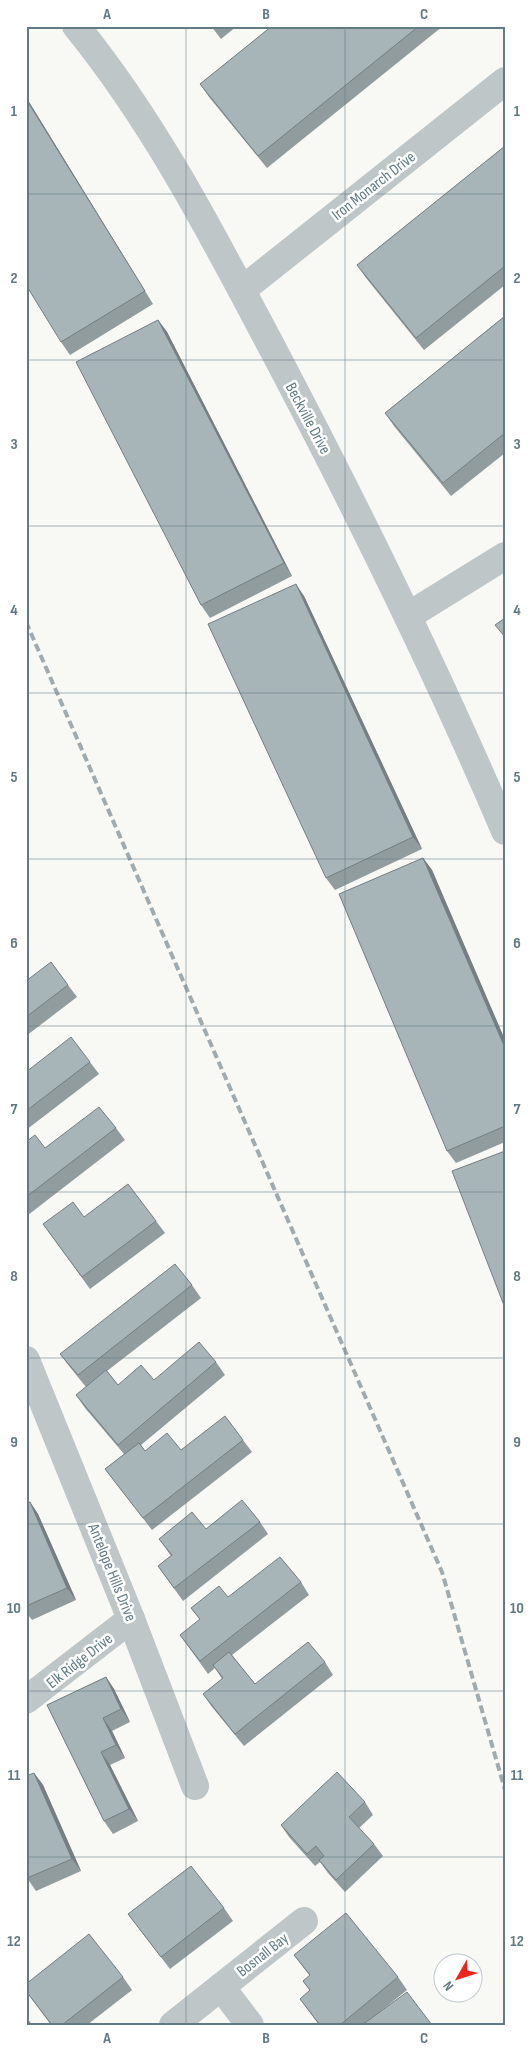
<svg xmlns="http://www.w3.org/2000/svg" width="531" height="2051" font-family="'Sofia Sans Condensed',sans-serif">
  <rect width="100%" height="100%" fill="#f8f8f5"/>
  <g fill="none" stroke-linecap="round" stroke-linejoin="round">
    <g stroke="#bec6c8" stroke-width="28">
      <path d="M76,26C158,127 216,242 276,355C358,511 436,669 505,831"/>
      <polyline points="242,290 505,81"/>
      <polyline points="408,616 505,556"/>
      <polyline points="26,1360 131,1619 195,1786"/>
      <polyline points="26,1700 131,1619"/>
      <polyline points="221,1987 250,2025"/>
      <polyline points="173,2025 304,1921"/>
    </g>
    <polyline stroke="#a0abaf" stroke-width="4" stroke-dasharray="8 4" stroke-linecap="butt" points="26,622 442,1572 505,1790"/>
  </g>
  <g fill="#909c9e">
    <polygon points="211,26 237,26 221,39"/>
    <polygon points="272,26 443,26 267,168 209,97 200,84"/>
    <polygon points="26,97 153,304 70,355 61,342"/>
    <polygon points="505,146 505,285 424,350 366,278 357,265"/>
    <polygon points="505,316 505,453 451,496 394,426 385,413"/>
    <polygon points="158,320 167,332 292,576 210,618 201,605"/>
    <polygon points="304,596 422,849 335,890 326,878"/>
    <polygon points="423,858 432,870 505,1040 505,1142 456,1163 447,1151"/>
    <polygon points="26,981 68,985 77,997 26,1036"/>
    <polygon points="90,1062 99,1074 26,1130 26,1072"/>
    <polygon points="116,1128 125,1140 28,1215 26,1213 26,1142 45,1148"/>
    <polygon points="84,1217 156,1221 165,1233 90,1289 43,1224"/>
    <polygon points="192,1285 201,1298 107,1371 118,1385 154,1380 216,1362 225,1375 141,1445 145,1451 181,1450 243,1440 252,1452 152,1530 105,1469 124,1454 85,1408 76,1395 86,1387 69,1366 60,1354"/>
    <polygon points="30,1502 38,1514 76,1600 32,1620 26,1612 26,1503"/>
    <polygon points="260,1522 268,1534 183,1601 158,1566 171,1556 159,1539 206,1529"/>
    <polygon points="301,1582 309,1595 232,1655 255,1684 325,1662 333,1675 244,1746 212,1707 203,1694 222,1679 215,1668 208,1674 180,1635 200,1620 191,1608 228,1597"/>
    <polygon points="106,1677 114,1689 130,1722 112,1731 125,1758 110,1765 138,1821 113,1834 104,1821 47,1705"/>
    <polygon points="34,1773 43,1785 81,1871 36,1891 27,1878"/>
    <polygon points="365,1802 373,1815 359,1828 374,1844 383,1856 345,1892 328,1873 320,1862 315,1866 289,1837 281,1825"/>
    <polygon points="224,1908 233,1921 170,1969 128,1914"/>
    <polygon points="294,1955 398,1977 407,1990 381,2011 432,2025 319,2025 300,1999 310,1991 303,1981 310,1976"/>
    <polygon points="123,1977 132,1990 87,2025 51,2025 26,1991"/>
  </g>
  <g fill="#757f81">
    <polygon points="26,97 153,304 145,291 26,99"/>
    <polygon points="158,320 167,332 292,576 284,563"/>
    <polygon points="296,584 304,596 422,849 413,837"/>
    <polygon points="423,858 432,870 505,1040 505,1048"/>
    <polygon points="30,1502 38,1514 76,1600 67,1588"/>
    <polygon points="106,1677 114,1689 130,1722 121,1709"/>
    <polygon points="103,1718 112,1731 125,1758 116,1745"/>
    <polygon points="101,1752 110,1765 138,1821 129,1809"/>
    <polygon points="34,1773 43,1785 81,1871 72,1859"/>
  </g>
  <g fill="#a7b5b8" stroke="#757f81">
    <polygon points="272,26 419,26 258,156 200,84"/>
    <polygon points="26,99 145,291 61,342 26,285"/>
    <polygon points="505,146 505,266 416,338 357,265"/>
    <polygon points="505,316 505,433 443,483 385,413"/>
    <polygon points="158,320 284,563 201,605 76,362"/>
    <polygon points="296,584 413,837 326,878 208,624"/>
    <polygon points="505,618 505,637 495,625"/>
    <polygon points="423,858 505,1048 505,1126 447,1151 339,894"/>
    <polygon points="51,962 68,985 26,1017 26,981"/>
    <polygon points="71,1037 90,1062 26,1111 26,1072"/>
    <polygon points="99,1107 116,1128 26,1197 26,1142 35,1135 45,1148"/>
    <polygon points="505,1151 505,1308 452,1171"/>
    <polygon points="128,1184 156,1221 82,1277 43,1224 73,1202 84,1217"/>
    <polygon points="175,1264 192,1285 78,1375 60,1354"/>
    <polygon points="199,1342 216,1362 118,1445 76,1395 106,1370 118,1385 141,1365 154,1380"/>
    <polygon points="225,1416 243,1440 143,1518 105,1469 139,1443 145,1451 167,1433 181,1450"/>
    <polygon points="242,1500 260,1522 174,1588 158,1566 172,1555 159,1539 192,1512 206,1529"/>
    <polygon points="30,1502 67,1588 26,1606 26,1503"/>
    <polygon points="280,1557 301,1582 200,1661 180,1635 200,1619 191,1608 219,1586 228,1597"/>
    <polygon points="308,1642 325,1662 235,1734 203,1694 223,1678 213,1665 229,1652 255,1684"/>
    <polygon points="106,1677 121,1709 103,1718 116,1745 101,1752 129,1809 104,1821 47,1705"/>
    <polygon points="337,1772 365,1802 349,1817 374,1844 336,1880 319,1860 324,1856 316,1846 307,1854 281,1825"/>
    <polygon points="34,1773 72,1859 27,1878 26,1877 26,1776"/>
    <polygon points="191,1866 224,1908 161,1957 128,1914"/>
    <polygon points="346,1913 398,1977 340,2025 320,2025 300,1999 310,1990 303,1981 310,1975 294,1955"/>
    <polygon points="89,1934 123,1977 62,2025 52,2025 26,1991 26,1984"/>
    <polygon points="407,1992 432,2025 362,2025"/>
    <polygon points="26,2018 32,2025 26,2025"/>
  </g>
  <path fill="none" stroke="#617a83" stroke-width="1" stroke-opacity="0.55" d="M186,26V2025M345,26V2025M26,194H505M26,360H505M26,526H505M26,693H505M26,859H505M26,1026H505M26,1192H505M26,1358H505M26,1524H505M26,1691H505M26,1857H505"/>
  <g text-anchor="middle" stroke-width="5" stroke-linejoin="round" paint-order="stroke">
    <g font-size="16" fill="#617a83" stroke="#fff">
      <text transform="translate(373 185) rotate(-38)" y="6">Iron Monarch Drive</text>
      <text transform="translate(309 418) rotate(62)" y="6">Beckville Drive</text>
      <text transform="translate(113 1572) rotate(68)" y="6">Antelope Hills Drive</text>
      <text transform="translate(79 1660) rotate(-38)" y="6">Elk Ridge Drive</text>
      <text transform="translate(262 1954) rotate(-38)" y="6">Bosnall Bay</text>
    </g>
  </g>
  <rect width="531" height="2051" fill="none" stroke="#ffffff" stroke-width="55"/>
  <g transform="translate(458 1978) rotate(231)"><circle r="24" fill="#ffffff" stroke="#c0cacd"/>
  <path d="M0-4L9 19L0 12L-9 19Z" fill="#f1241d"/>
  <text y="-8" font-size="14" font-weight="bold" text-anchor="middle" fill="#617a83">N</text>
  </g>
  <rect x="28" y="28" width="476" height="1996" fill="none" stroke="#617a83" stroke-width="2"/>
  <g font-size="16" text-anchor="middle" font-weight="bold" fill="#617a83">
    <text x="107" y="19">A</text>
    <text x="266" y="19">B</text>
    <text x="424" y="19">C</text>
    <text x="14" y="116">1</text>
    <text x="517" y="116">1</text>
    <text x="14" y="283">2</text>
    <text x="517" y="283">2</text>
    <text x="14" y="449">3</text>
    <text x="517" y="449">3</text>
    <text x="14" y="615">4</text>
    <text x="517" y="615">4</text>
    <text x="14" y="782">5</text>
    <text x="517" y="782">5</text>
    <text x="14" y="948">6</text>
    <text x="517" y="948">6</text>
    <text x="14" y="1114">7</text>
    <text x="517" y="1114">7</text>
    <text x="14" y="1281">8</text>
    <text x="517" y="1281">8</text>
    <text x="14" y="1447">9</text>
    <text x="517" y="1447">9</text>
    <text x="14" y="1613">10</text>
    <text x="517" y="1613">10</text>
    <text x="14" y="1780">11</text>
    <text x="517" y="1780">11</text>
    <text x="14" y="1946">12</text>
    <text x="517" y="1946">12</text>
    <text x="107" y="2043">A</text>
    <text x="266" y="2043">B</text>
    <text x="424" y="2043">C</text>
  </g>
</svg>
